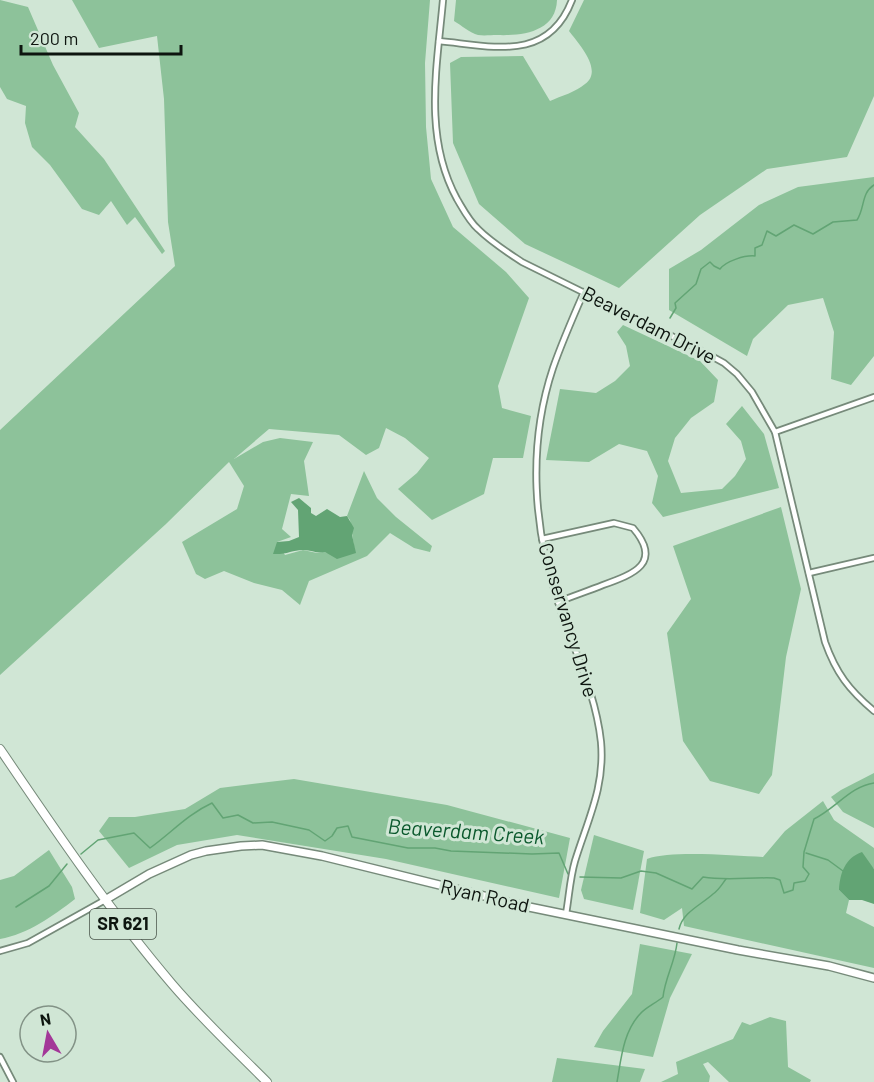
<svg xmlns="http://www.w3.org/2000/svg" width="874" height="1082" font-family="Barlow,sans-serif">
  <rect width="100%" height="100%" fill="#d0e6d5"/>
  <g fill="#8dc29a">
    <polygon points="0,0 28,7 53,65 79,113 75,127 104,159 165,251 162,254 135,217 127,225 111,201 99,215 82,209 50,165 32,147 25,123 26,106 7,99 0,87"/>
    <polygon points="72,0 430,0 425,63 426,127 431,179 453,227 506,272 529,298 498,386 502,408 531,416 523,458 493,458 484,494 432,520 398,489 417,473 429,458 405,438 386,428 379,448 366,455 339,435 269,429 234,459 263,442 280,438 313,442 304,461 309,496 291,494 282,529 291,537 277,542 285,555 303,550 317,553 325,552 332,554 355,553 350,520 347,516 364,471 377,498 396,517 432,546 430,552 414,548 390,533 367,556 309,581 300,605 282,590 254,583 224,571 205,579 196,574 182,542 237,509 244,486 229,462 166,524 0,675 0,430 175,266 168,222 164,99 157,36 99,48"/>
    <path d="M456,0H557C556,32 522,36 497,35C491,35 484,36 478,35C470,33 461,25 454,21Z"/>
    <path d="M584,0H874V96L847,157L767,169L700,215L619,288L525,244L479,204L453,143L450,63L461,57L523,56L550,101C561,96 576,92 585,84C604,70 578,43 569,31Z"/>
    <polygon points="874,177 874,356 851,385 831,379 834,332 823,298 788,305 753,339 747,356 669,310 669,269 701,250 759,205 798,187"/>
    <polygon points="623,325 700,361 718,380 714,402 691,418 675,438 668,461 681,493 722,489 735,476 746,459 741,441 726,424 742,406 764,434 779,488 663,517 652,503 658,476 647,451 619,444 589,462 546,460 560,389 596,393 615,381 630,366 626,346 617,332"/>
    <polygon points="781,507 801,589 786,657 772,775 759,794 710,781 683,741 667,633 691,599 673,546"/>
    <polygon points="874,773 874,828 843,812 831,797 841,790"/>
    <polygon points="294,779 447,805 570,838 559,898 386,859 237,835 177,845 129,868 99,831 109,817 135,817 185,809 220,788"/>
    <path d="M823,801L834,820L874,848V869L871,866L839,890L849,900L846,913L874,927V968L684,926L682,908L664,920L640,913L647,859C673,850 733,856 763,857L785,831Z"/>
    <polygon points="594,835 644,851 633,910 584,899 581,890"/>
    <path d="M49,850L72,887L75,899C53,916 28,934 0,939V880L14,876Z"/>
    <polygon points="640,944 692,954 670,998 653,1057 594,1047 603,1031 632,994"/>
    <polygon points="770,1017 786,1021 788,1067 811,1080 810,1082 729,1082 708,1062 703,1064 710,1076 709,1082 661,1082 678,1074 676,1062 733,1039 742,1022 750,1025"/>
    <polygon points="557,1058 645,1069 640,1082 552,1082"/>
  </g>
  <g fill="#62a474">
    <path d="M299,498L311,508V513L316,516L327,509L340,517L347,516L354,528L352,535L356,553L337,559L325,552C317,554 312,550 304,550C295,549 286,555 273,554L277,542L289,541L299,537L298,510L291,502Z"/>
    <path d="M862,852L874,869V904L862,900H849L839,890C840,873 845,858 862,852Z"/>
  </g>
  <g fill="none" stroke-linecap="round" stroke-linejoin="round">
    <g stroke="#62a474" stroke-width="1.5">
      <path d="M670,318L676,308L675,303L696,284L701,269L710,262L714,266L720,269C726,261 745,255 755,256V248L762,245L767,231L776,236L794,225L813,234L833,222L857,220C865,208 861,193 874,185"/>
      <polyline points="806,853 828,860 843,871"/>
      <path d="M81,854L98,840L134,833L150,848C171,833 188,814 212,803L223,818L238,815L253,823L272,822L309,830L325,841L332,836L337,828L348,826L352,837L408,848H435L451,851L532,854L559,853L568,874"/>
      <path d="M580,877L621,878L641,871L656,873L692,889L703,877C726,881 750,877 774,878L780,880L784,893L793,890L794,883L805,881L809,874L803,867L804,852L814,819C835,809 851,786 874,783"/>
      <polyline points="16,907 49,886 67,864"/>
      <path d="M679,929C683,912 701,905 713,894C719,890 722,884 726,879"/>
      <path d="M617,1082C621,1060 623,1032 640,1014C645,1008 656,1003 663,997C665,978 675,962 677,943"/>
    </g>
    <defs>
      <g id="street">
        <path d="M443,0C437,67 423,137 457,199C463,209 469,221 478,229C491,242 507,252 522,262L704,352L724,363L737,374L752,392L775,432L825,642C836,673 849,690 874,711"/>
        <path d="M439,41C492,46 548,63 572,0"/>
        <polyline points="775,432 874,397"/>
        <path d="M542,539L614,523L633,528C663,563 634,574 603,585C588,591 573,596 558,602"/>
        <polyline points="809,573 874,558"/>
        <path d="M566,914C569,897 570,878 575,861C588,819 605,787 601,742C596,695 575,652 560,608C533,531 527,446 553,368C562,342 573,317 584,292"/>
        <polyline points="0,951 28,943 105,900"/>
        <polyline points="0,1057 13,1082"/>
      </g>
      <polyline id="secondary" points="105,900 149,874 191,855 206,851 241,846 262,845 322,856 529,907 738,950 829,966 874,978"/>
      <path id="primary" d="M0,749C55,830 109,910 172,984C201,1018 235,1050 267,1082"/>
    </defs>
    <use href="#street" stroke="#768a7a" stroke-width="8"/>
    <use href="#secondary" stroke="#768a7a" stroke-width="10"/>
    <use href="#primary" stroke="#768a7a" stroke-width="10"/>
    <use href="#street" stroke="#fff" stroke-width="4.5"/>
    <use href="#secondary" stroke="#fff" stroke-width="7"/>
    <use href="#primary" stroke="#fff" stroke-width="8"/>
  </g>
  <g text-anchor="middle" stroke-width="6" stroke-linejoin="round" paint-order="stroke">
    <rect fill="#d0e6d5" stroke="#48544a" stroke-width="1.5" x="90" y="909" width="66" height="30" rx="4.5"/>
    <g font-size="18" font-weight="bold" fill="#0d150f">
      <text x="123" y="930">SR 621</text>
    </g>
    <g font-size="20" fill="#0d150f" stroke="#d0e6d5">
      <text transform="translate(649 325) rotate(27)" y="7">Beaverdam Drive</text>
      <text transform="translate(568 620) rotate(73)" y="7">Conservancy Drive</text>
      <text transform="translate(485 896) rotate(13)" y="7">Ryan Road</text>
    </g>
    <g font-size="21" font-style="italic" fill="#0b592d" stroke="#d0e6d5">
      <text transform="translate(466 832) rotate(4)" y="7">Beaverdam Creek</text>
    </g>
  </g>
  <g transform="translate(48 1034) rotate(350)"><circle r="28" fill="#d0e6d5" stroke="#829286" stroke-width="1.5"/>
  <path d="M0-4.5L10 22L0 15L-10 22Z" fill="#a33798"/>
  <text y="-9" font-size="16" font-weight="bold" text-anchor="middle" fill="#0d150f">N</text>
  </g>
  <path d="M21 45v9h160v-9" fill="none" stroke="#0d150f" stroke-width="3"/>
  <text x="30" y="45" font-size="18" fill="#0d150f" stroke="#d0e6d5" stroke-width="4.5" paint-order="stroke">200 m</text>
</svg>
